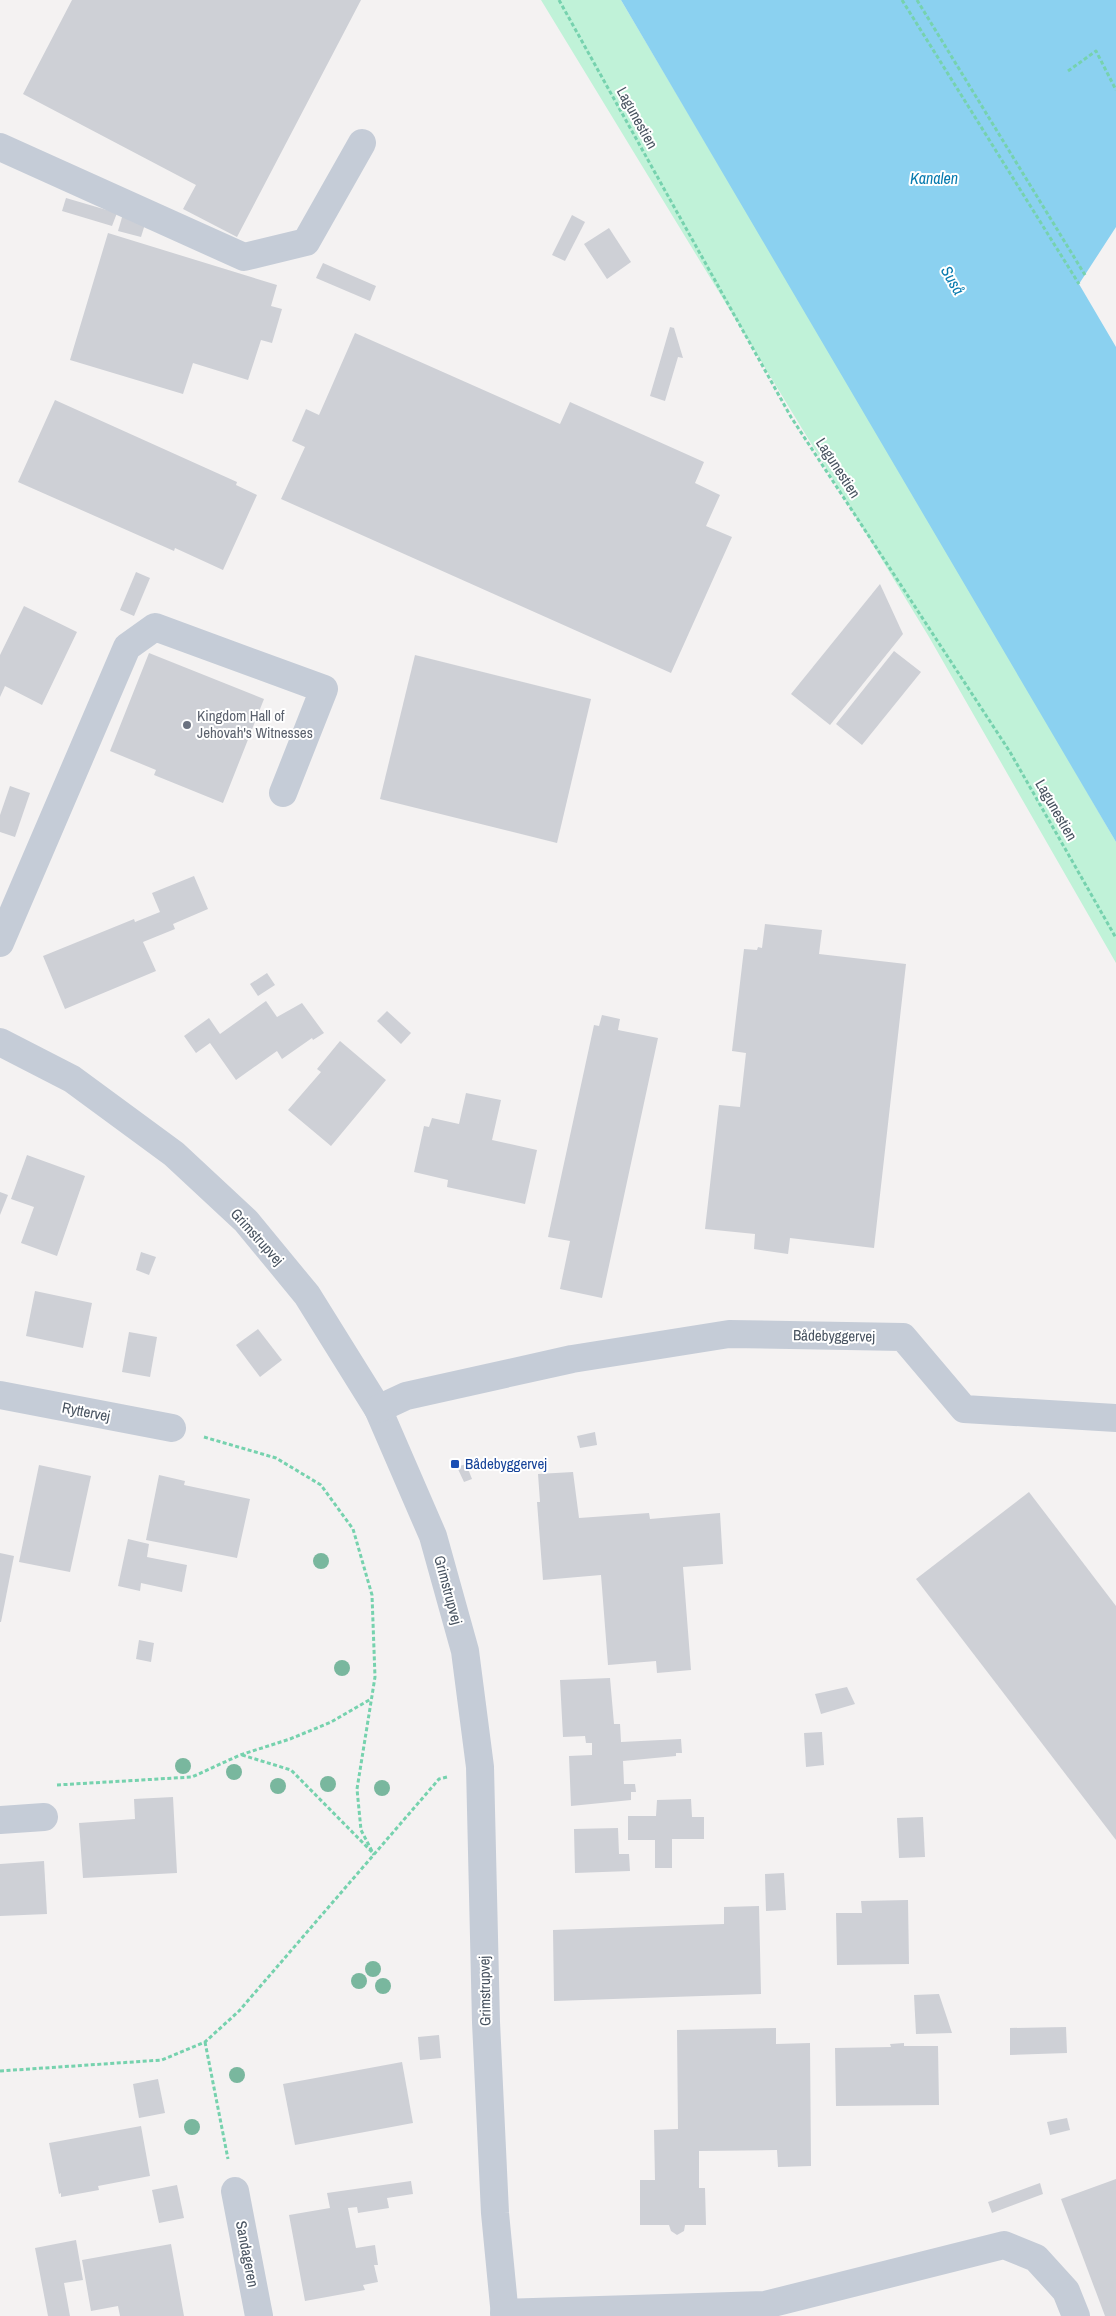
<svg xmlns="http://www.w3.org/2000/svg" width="1116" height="2316" font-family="'Archivo Narrow',sans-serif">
  <rect width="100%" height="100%" fill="#f4f2f2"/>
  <polygon fill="#c0f2d8" points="541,0 621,0 964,579 1116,842 1116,963 929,637"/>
  <polygon fill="#8bd1f0" points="621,0 1116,0 1116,227 1079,284 1116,347 1116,842"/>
  <g fill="#ced0d6">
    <polygon points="72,0 361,0 237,237 183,209 196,185 23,94"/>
    <polygon points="66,198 117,213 112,226 62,211"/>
    <polygon points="123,214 146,221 141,237 118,231"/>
    <polygon points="572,215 585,222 565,261 552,255"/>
    <polygon points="609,228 631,262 607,279 584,244"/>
    <polygon points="108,233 277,285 271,306 282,309 272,343 261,340 248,380 193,363 183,394 70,360"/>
    <polygon points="323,263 376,286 370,301 316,278"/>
    <polygon points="670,327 674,328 683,358 678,357 665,401 650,396"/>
    <polygon points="355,333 560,424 570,402 704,462 695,483 720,495 706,526 732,537 671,673 281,499 305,447 292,441 306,409 319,415"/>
    <polygon points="55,400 237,482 236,485 257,495 223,570 175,548 174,551 18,482"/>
    <polygon points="136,572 150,578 134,616 120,610"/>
    <polygon points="880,584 903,634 830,725 791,694"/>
    <polygon points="24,606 77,632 42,705 5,686 0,697 0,655"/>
    <polygon points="894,651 921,672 862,745 836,724"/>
    <polygon points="149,653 264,699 223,803 154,775 156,770 110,751"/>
    <polygon points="415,655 591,699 557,843 380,799"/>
    <polygon points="10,786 30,793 15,837 0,832 0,815"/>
    <polygon points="194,876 208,909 173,924 175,929 143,942 156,971 65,1009 43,956 134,919 135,922 160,912 152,893"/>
    <polygon points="765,924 822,930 819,954 906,964 874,1248 790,1238 788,1254 754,1249 755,1234 705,1229 719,1105 740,1107 746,1053 732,1051 744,949 757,950 758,947 762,948"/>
    <polygon points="267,973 275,985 258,996 250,984"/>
    <polygon points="266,1001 277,1017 302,1003 324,1033 313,1040 312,1038 282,1059 277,1051 236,1080 210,1043 196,1053 184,1036 209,1018 220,1034"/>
    <polygon points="387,1011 411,1033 401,1044 377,1021"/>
    <polygon points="602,1015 620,1019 618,1030 658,1038 602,1298 560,1289 570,1241 548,1237 594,1025 599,1026"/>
    <polygon points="340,1041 386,1080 331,1146 288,1110 321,1072 317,1069"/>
    <polygon points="466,1093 501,1100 492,1140 537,1150 525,1204 447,1187 448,1180 414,1172 424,1126 429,1127 432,1118 459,1124"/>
    <polygon points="27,1155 85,1176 57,1256 21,1243 34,1207 11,1199"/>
    <polygon points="0,1192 8,1195 0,1215"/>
    <polygon points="141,1252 156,1257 149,1275 136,1270"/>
    <polygon points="35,1291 92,1303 83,1348 26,1336"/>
    <polygon points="258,1329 282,1360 260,1377 236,1345"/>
    <polygon points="129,1332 157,1337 150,1377 122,1372"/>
    <polygon points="595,1432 597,1445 580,1448 577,1436"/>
    <polygon points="466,1464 472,1479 464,1482 457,1467"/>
    <polygon points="39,1465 91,1476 70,1572 19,1562"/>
    <polygon points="573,1472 579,1518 649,1513 650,1519 720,1513 723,1564 683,1567 691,1670 657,1673 656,1661 608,1665 601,1575 543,1580 537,1502 540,1502 538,1474"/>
    <polygon points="159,1475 185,1481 184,1485 250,1499 237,1558 146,1540"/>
    <polygon points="1029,1492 1116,1606 1116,1840 916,1579"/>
    <polygon points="128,1539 149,1544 147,1557 187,1565 182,1592 141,1583 140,1591 118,1586"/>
    <polygon points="0,1553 14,1556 1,1622 0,1622"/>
    <polygon points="139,1640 154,1643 151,1662 136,1659"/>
    <polygon points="610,1678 614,1724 620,1724 621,1742 681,1739 682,1753 676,1753 676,1756 623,1761 624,1784 635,1784 636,1792 631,1792 631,1800 571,1806 569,1756 592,1755 592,1743 586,1743 585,1736 563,1737 560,1680"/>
    <polygon points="847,1687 855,1704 821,1714 815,1694"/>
    <polygon points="822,1732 824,1765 806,1767 804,1733"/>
    <polygon points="173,1797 177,1873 83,1878 79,1823 135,1819 134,1799"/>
    <polygon points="691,1799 692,1817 704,1817 704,1839 672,1839 672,1868 655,1868 655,1840 628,1840 628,1816 656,1816 657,1800"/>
    <polygon points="923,1817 925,1857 899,1858 897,1818"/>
    <polygon points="618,1828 619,1854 629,1854 630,1871 575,1873 574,1829"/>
    <polygon points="44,1861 47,1914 0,1916 0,1864"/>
    <polygon points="784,1873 786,1910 766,1911 765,1874"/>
    <polygon points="908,1900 909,1964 837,1965 836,1913 862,1913 861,1901"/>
    <polygon points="759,1906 761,1994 554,2001 553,1930 724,1924 724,1907"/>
    <polygon points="939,1994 952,2033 916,2034 914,1995"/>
    <polygon points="1066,2027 1067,2053 1010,2055 1010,2028"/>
    <polygon points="776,2028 776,2044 810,2043 811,2166 778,2167 777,2150 699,2151 699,2188 705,2188 706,2225 685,2225 684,2231 677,2235 671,2231 669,2225 640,2225 640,2180 655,2180 654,2130 678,2129 677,2030"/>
    <polygon points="439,2035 441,2058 420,2060 418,2037"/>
    <polygon points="904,2043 904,2046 938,2046 939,2105 836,2106 835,2048 891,2047 890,2044"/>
    <polygon points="402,2062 413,2123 295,2145 283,2084"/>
    <polygon points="158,2079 165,2113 139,2118 133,2084"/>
    <polygon points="1067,2118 1070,2130 1050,2135 1047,2122"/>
    <polygon points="141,2126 150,2176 98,2186 99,2190 61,2197 61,2193 59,2194 49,2143"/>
    <polygon points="1116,2179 1116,2316 1105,2316 1061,2199"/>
    <polygon points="411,2181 413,2194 387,2198 389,2208 358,2213 357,2207 348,2208 356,2248 375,2245 378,2265 374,2265 378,2282 363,2285 365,2290 305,2301 289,2215 330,2208 327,2193"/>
    <polygon points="1040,2183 1043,2194 992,2213 988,2202"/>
    <polygon points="177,2185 184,2218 159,2223 152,2190"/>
    <polygon points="76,2240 83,2280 64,2283 70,2316 48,2316 35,2248"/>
    <polygon points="171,2244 184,2316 120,2316 118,2306 91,2311 82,2260"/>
  </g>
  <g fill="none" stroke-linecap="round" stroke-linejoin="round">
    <g stroke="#76d2ae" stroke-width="3" stroke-dasharray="4 2.5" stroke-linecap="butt">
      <polyline points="559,0 791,417 1010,752 1116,938"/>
      <polyline points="902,0 1079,284"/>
      <polyline points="917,0 1085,275"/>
      <polyline points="1068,71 1096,51 1116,90"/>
      <polyline points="204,1437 276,1458 321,1485 353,1529 372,1595 375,1677 357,1789 361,1830 374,1855"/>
      <polyline points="242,1755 291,1770 372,1852"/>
      <polyline points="57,1785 192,1777 240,1755 290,1739 331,1722 371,1699"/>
      <polyline points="205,2042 228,2159"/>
      <polyline points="0,2071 162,2060 205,2042 239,2011 439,1779 447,1777"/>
    </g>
    <g stroke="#c5ccd7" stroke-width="28">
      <polyline points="0,147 244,257 306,242 362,143"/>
      <polyline points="0,943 127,647 155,627 324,689 283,793"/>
      <polyline points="0,1042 72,1079 174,1154 246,1221 307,1295 378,1409 433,1536 465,1651 480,1767 486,2022 495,2213 505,2316"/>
      <polyline points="0,1395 172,1428"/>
      <polyline points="378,1409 406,1396 572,1359 729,1334 903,1337 964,1409 1116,1418"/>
      <polyline points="0,1820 44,1817"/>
      <polyline points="235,2191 259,2316"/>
      <polyline points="504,2313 765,2305 1004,2245 1036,2258 1066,2291 1076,2316"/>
    </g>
  </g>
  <g fill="#79b79e">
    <circle cx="321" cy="1561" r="8"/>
    <circle cx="342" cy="1668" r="8"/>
    <circle cx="183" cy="1766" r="8"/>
    <circle cx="234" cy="1772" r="8"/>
    <circle cx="328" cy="1784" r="8"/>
    <circle cx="278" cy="1786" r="8"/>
    <circle cx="382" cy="1788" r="8"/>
    <circle cx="373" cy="1969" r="8"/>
    <circle cx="359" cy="1981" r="8"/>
    <circle cx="383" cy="1986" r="8"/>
    <circle cx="237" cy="2075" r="8"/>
    <circle cx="192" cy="2127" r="8"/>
  </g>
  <circle fill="#6b7280" stroke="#fff" stroke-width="2" cx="187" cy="725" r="5"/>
  <rect fill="#1a4fb4" stroke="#fff" stroke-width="2" x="450" y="1459" width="10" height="10" rx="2.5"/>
  <g text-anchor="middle" stroke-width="4" stroke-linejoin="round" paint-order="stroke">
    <g font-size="15" fill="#485360" stroke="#fff">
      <text transform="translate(637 118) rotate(61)" y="5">Lagunestien</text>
      <text transform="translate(838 468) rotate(57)" y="5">Lagunestien</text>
      <text transform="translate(1056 810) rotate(60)" y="5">Lagunestien</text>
      <text transform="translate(257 1237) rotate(48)" y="5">Grimstrupvej</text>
      <text transform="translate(834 1336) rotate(1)" y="5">Bådebyggervej</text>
      <text transform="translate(86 1412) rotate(11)" y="5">Ryttervej</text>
      <text transform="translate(448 1590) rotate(75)" y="5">Grimstrupvej</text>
      <text transform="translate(485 1991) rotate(-91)" y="5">Grimstrupvej</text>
      <text transform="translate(247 2254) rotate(79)" y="5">Sandageren</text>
    </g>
    <g font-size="15" fill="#5b616d" stroke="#fff" text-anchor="start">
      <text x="197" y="721">Kingdom Hall of<tspan x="197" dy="17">Jehovah's Witnesses</tspan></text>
    </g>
    <g font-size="15" fill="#164399" stroke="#fff" text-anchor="start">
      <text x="465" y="1469">Bådebyggervej</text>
    </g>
    <g font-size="16" font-style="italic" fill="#077aae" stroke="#fff">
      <text x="934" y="184">Kanalen</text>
      <text transform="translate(953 280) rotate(60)" y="6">Suså</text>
    </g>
  </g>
</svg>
